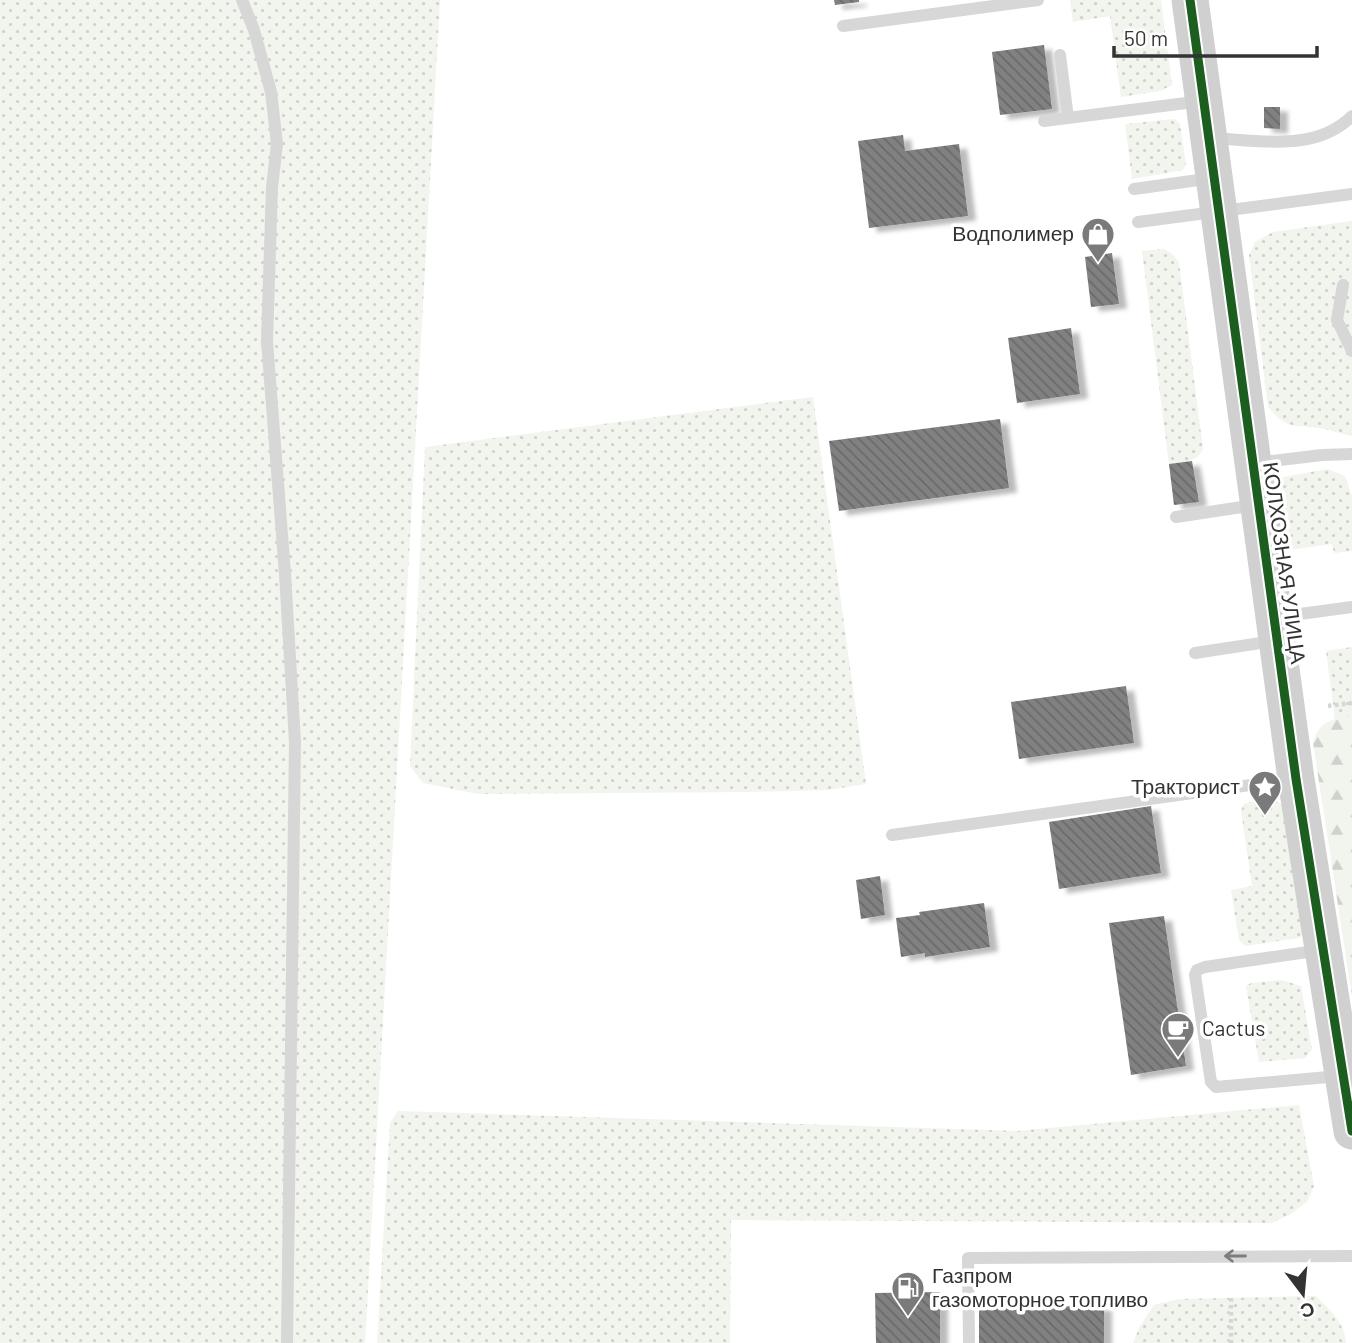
<svg xmlns="http://www.w3.org/2000/svg" width="1352" height="1343" font-family="Barlow,sans-serif">
  <defs>
    <pattern id="grass-dots" width="8" height="8" patternUnits="userSpaceOnUse" patternTransform="scale(1.75)"><rect width="8" height="8" fill="#f1f5ed"/><path d="M2 2h.1M6 6h.1" fill="none" stroke="#cfd2cc" stroke-width="1.8" stroke-linecap="round"/></pattern>
    <pattern id="forest-firs" width="22" height="20" patternUnits="userSpaceOnUse" patternTransform="scale(1.75)"><rect width="22" height="20" fill="#f1f5ed"/><path d="M5 1l3.5 6h-7zM16 11l3.5 6h-7z" fill="#cfd2cc"/></pattern>
    <pattern id="building-back-hatch" width="6" height="6" patternUnits="userSpaceOnUse" patternTransform="scale(1.75)"><rect width="6" height="6" fill="#818181"/><path d="M-1 5l2 2M0 0l6 6M5-1l2 2" fill="none" stroke="#6a6a6a"/></pattern>
    <filter id="shadow"><feDropShadow dx="8" dy="4.5" stdDeviation="2" flood-color="#0004"/></filter>
  </defs>
  <rect width="100%" height="100%" fill="#fff"/>
  <g fill="url(#grass-dots)">
    <polygon points="0,0 440,0 365,1343 0,1343"/>
    <polygon points="1070,0 1161,0 1172,85 1160,91 1121,97 1110,16 1073,22"/>
    <polygon points="1175,119 1180,124 1186,164 1183,170 1132,179 1125,124"/>
    <path d="M1352,221V436C1340,434 1330,429 1318,428C1291,424 1288,430 1268,407L1249,255L1255,242L1273,232Z"/>
    <path d="M1164,249L1171,253L1179,262L1203,449C1197,463 1183,462 1169,464L1142,251Z"/>
    <polygon points="813,397 866,784 828,790 748,792 478,794 423,783 410,766 425,447"/>
    <polygon points="1328,469 1345,476 1352,496 1352,551 1334,553 1332,544 1282,551 1270,487 1283,477"/>
    <polygon points="1352,647 1352,716 1335,719 1326,651"/>
    <polygon points="1260,800 1275,801 1284,806 1303,934 1299,938 1245,946 1239,940 1231,890 1252,886 1241,811 1244,804"/>
    <polygon points="1281,980 1301,986 1312,1050 1305,1058 1259,1062 1246,986 1251,983"/>
    <polygon points="1299,1105 1314,1186 1307,1202 1289,1215 1272,1223 731,1220 730,1343 377,1343 390,1123 398,1111 1017,1131"/>
    <path d="M1316,1296C1329,1309 1345,1323 1346,1343H1133L1140,1326L1154,1305L1178,1299Z"/>
  </g>
  <path fill="url(#forest-firs)" d="M1352,716V996L1313,743C1319,721 1332,719 1352,716Z"/>
  <g fill="url(#building-back-hatch)" filter="url(#shadow)">
    <polygon points="834,0 859,0 859,2 835,5"/>
    <polygon points="1044,45 1052,109 1000,115 992,52"/>
    <polygon points="1264,107 1280,107 1280,129 1264,128"/>
    <polygon points="903,135 905,151 959,144 968,216 869,228 858,141"/>
    <polygon points="1112,253 1119,304 1091,307 1085,257"/>
    <polygon points="1071,328 1080,394 1017,403 1008,338"/>
    <polygon points="1000,419 1009,488 839,511 829,441"/>
    <polygon points="1192,461 1199,502 1174,505 1169,464"/>
    <polygon points="1126,686 1134,743 1019,759 1011,702"/>
    <polygon points="1151,806 1161,873 1059,889 1049,822"/>
    <polygon points="880,876 885,915 861,919 856,880"/>
    <polygon points="984,903 990,947 925,957 925,953 901,957 896,918 920,915 919,912"/>
    <polygon points="1164,916 1186,1066 1131,1075 1109,923"/>
    <polygon points="940,1292 940,1343 876,1343 875,1293"/>
    <polygon points="1104,1306 1104,1343 979,1343 979,1307"/>
  </g>
  <g fill="none" stroke-linecap="round" stroke-linejoin="round">
    <g stroke="#d6d6d6" stroke-width="4.5" stroke-dasharray="3.5 3.5" stroke-linecap="butt">
      <polyline points="1328,706 1352,703"/>
      <polyline points="1231,1298 1231,1343"/>
    </g>
    <g stroke="#d7d7d7" stroke-width="12">
      <polyline points="242,0 254,30 271,92 277,144 272,187 267,341 285,574 295,742 287,1343"/>
      <polyline points="843,26 1038,0"/>
      <polyline points="1060,55 1068,118"/>
      <polyline points="1044,121 1202,101"/>
      <path d="M1211,138C1258,140 1315,153 1352,116"/>
      <polyline points="1134,189 1213,178"/>
      <polyline points="1138,222 1352,194"/>
      <polyline points="1343,285 1337,320 1352,351"/>
      <polyline points="1255,463 1322,455 1352,454"/>
      <polyline points="1176,517 1255,505"/>
      <polyline points="1278,617 1352,607"/>
      <polyline points="1195,653 1274,641"/>
      <polyline points="892,835 1294,779"/>
      <polyline points="1321,950 1205,967 1197,970 1195,975 1211,1082 1216,1087 1339,1076"/>
      <polyline points="969,1343 968,1258 1352,1256"/>
    </g>
    <polyline stroke="#d0d0d0" stroke-width="37" points="1190,0 1296,779 1352,1131"/>
    <defs>
      <polyline id="cycleway" points="1190,0 1296,779 1352,1131"/>
    </defs>
    <use href="#cycleway" stroke="#fff" stroke-width="13"/>
    <use href="#cycleway" stroke="#1b5e20" stroke-width="9"/>
  </g>
  <defs><path id="oneway-shaft" d="M-6 0H5M1.5-3L5.5 0L1.5 3" fill="none" stroke-width="1.6" stroke-linecap="round" stroke-linejoin="round" transform="scale(1.75)"/></defs>
  <use stroke="#7d7d7d" href="#oneway-shaft" transform="translate(1235 1256) rotate(180)"/>
  <defs>
    <symbol id="shop-pin" viewBox="-11 -11 22 30"><path d="M0 17L-7.5 6A9.5 9.5 0 1 1 7.5 6Z" fill="#7a7a7a" stroke="#fff"/><path d="M-5-2.5h2.3a2.7 3.5 0 0 1 5.4 0H5L5.5 6h-11ZM-1.5-2.5h3a1.5 2.3 0 0 0-3 0Z" fill="#fff"/></symbol>
    <symbol id="sight-pin" viewBox="-11 -11 22 30"><path d="M0 17L-7.5 6A9.5 9.5 0 1 1 7.5 6Z" fill="#7a7a7a" stroke="#fff"/><path d="M0-6L1.8-2.2L6-1.7L2.9 1.2L3.7 5.4L0 3.3L-3.7 5.4L-2.9 1.2L-6-1.7L-1.8-2.2Z" fill="#fff"/></symbol>
    <symbol id="cafe-pin" viewBox="-11 -11 22 30"><path d="M0 17L-7.5 6A9.5 9.5 0 1 1 7.5 6Z" fill="#7a7a7a" stroke="#fff"/><path d="M-5.5-4.5H6V0H3Q3 3.5 0 3.5H-2.5Q-5.5 3.5-5.5 0ZM3-3.2v2h1.7v-2ZM-6 4.5H4V6H-6Z" fill="#fff"/></symbol>
    <symbol id="fuel-pin" viewBox="-11 -11 22 30"><path d="M0 17L-7.5 6A9.5 9.5 0 1 1 7.5 6Z" fill="#7a7a7a" stroke="#fff"/><path d="M-5.5-6h7V0h2V4h1.3V-2.5L3-4.5l.8-.8L6-3V5H2.5V1h-1V6h-7ZM-4.2-4.7v3.2H.2V-4.7Z" fill="#fff"/></symbol>
  </defs>
  <g fill-rule="evenodd">
    <use href="#shop-pin" x="1079" y="215" width="38" height="52"/>
    <use href="#sight-pin" x="1246" y="768" width="38" height="52"/>
    <use href="#cafe-pin" x="1159" y="1010" width="38" height="52"/>
    <use href="#fuel-pin" x="889" y="1269" width="38" height="52"/>
  </g>
  <g text-anchor="middle" stroke-width="7" stroke-linejoin="round" paint-order="stroke">
    <g font-size="21" fill="#333" stroke="#fff" text-anchor="end">
      <text x="1074" y="241">Водполимер</text>
      <text x="1240" y="794">Тракторист</text>
      <text x="1202" y="1036" text-anchor="start">Cactus</text>
      <text x="932" y="1283" text-anchor="start">Газпром<tspan x="932" dy="24">газомоторное топливо</tspan></text>
    </g>
    <g font-size="21" fill="#333" stroke="#fff">
      <text transform="translate(1284 563) rotate(82)" y="7">КОЛХОЗНАЯ УЛИЦА</text>
    </g>
  </g>
  <g transform="translate(1303 1294) rotate(164)" stroke="#ffffff" stroke-width="5" paint-order="stroke">
  <path d="M0-5L12 26L0 18L-12 26Z" fill="#333333"/>
  <text y="-10" font-size="19" font-weight="bold" text-anchor="middle" fill="#333333">С</text>
  </g>
  <path d="M1114 46v10h203v-10" fill="none" stroke="#333333" stroke-width="3.5"/>
  <text x="1124" y="46" font-size="21" fill="#333333" stroke="#ffffff" stroke-width="5" paint-order="stroke">50 m</text>
</svg>
